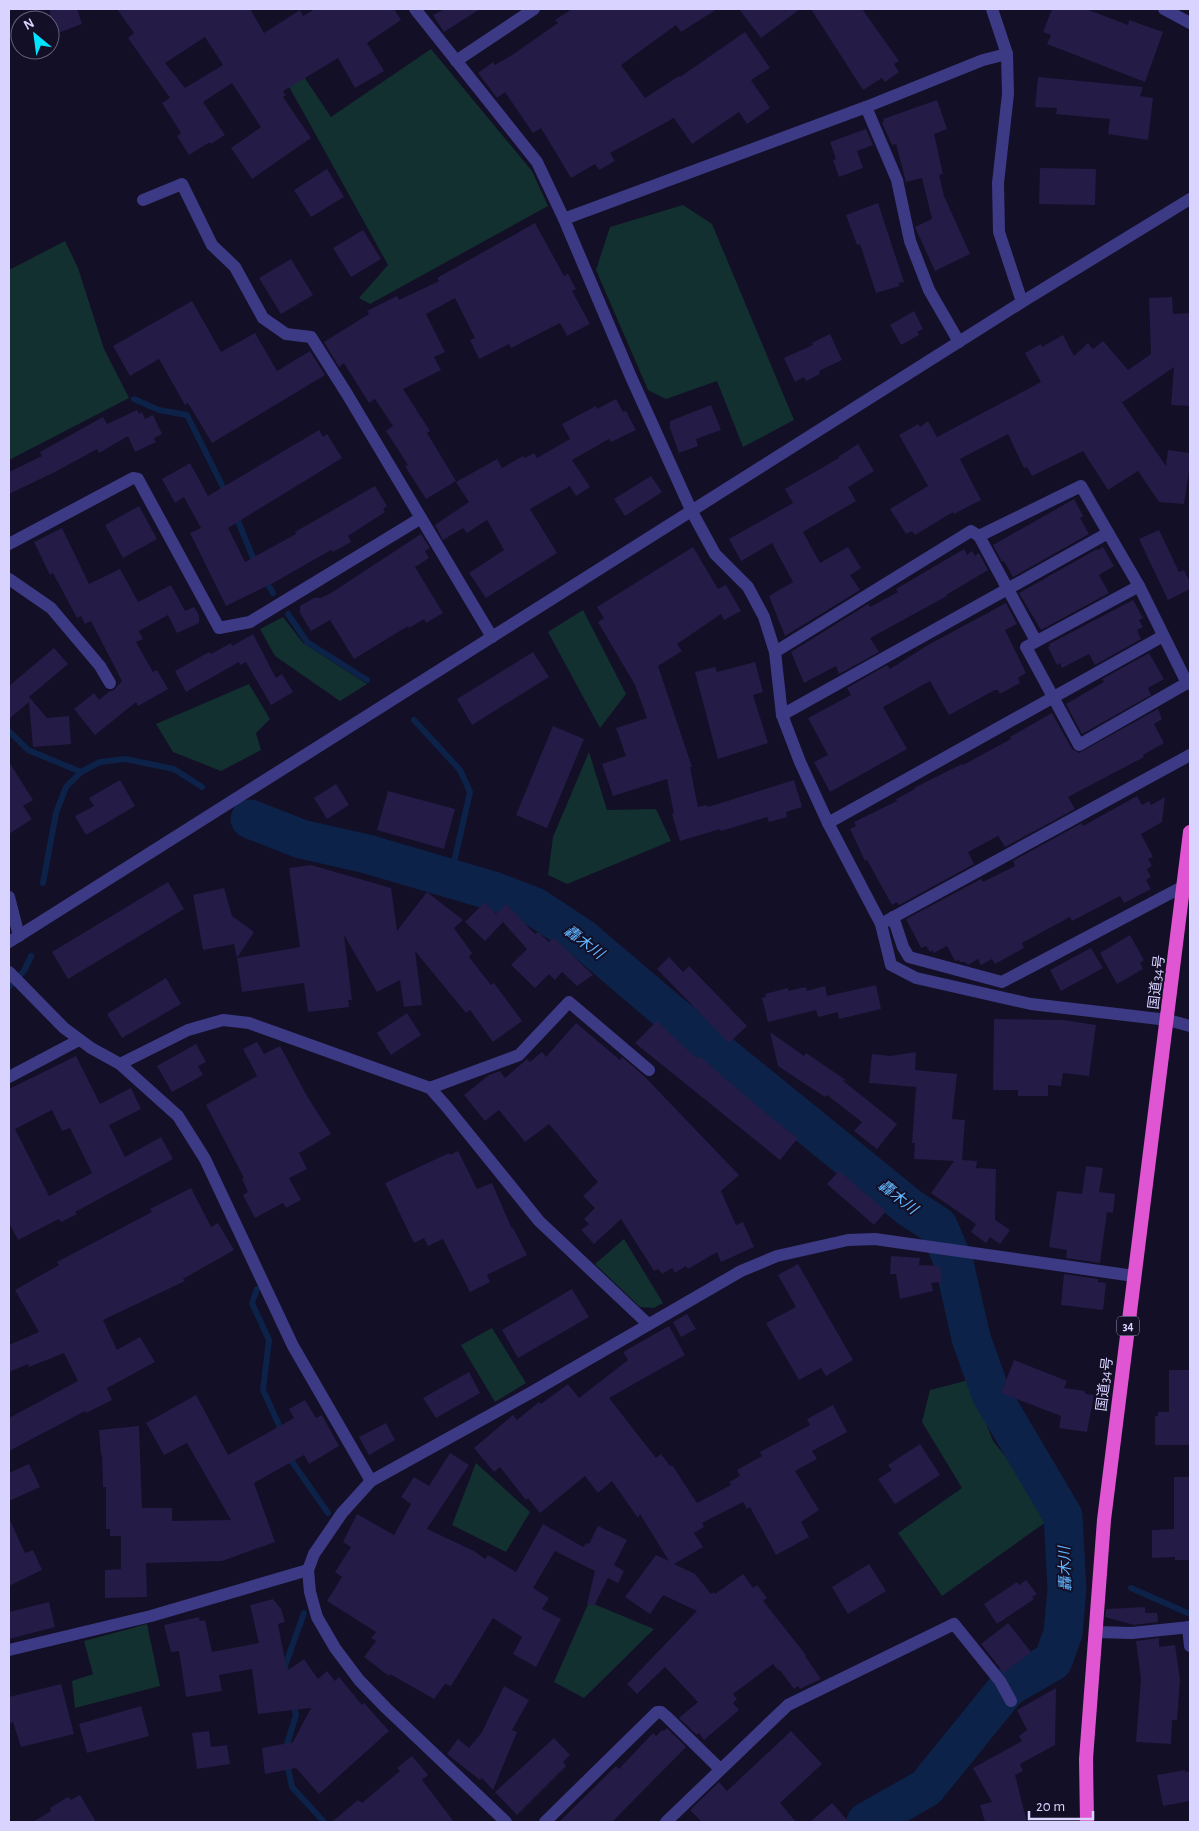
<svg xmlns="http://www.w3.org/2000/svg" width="1199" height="1831" font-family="'Alegreya Sans','Noto Sans JP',sans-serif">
  <rect width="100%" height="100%" fill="#130f26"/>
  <g fill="#12302f">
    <polygon points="272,29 331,117 431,49 532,171 548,206 370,304 359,298 388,265 261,36"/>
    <polygon points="683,205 712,224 794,420 743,447 717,381 666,399 648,390 596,270 610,227"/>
    <polygon points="65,241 78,268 104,349 129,398 9,460 9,270"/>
    <polygon points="583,610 626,694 600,728 548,632"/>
    <polygon points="283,617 303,643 367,684 340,701 275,656 260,629"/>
    <polygon points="249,684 270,719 256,733 261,750 221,771 173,752 156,724"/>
    <polygon points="589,752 607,810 656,809 671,841 567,884 548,875 553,837"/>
    <polygon points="624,1239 663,1303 654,1308 640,1307 595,1264"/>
    <polygon points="492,1328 526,1383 495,1402 461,1345"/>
    <polygon points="969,1380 993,1441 1037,1496 1046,1522 942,1596 898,1533 962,1488 922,1422 930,1390"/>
    <polygon points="476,1463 530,1512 506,1552 452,1525"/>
    <polygon points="589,1602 654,1629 584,1698 554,1682"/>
    <polygon points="147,1624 160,1686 75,1708 72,1681 93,1674 84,1641"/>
  </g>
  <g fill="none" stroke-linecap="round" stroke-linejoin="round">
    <g stroke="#0c2248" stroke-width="6">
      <polyline points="134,399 159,410 187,415 226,493"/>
      <polyline points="235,514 256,565"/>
      <polyline points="264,578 273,593"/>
      <polyline points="288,614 307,642 367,680"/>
      <polyline points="414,720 460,770 470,792 454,862"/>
      <polyline points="9,731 28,750 81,772"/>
      <polyline points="43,883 56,813 66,787 81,772 100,762 125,759 174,769 202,787"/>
      <polyline points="9,987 24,971 31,956"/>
      <polyline points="257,1289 252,1303 269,1340 263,1390 279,1425 280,1432"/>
      <polyline points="288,1456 328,1513"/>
      <polyline points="1131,1588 1190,1614"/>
      <polyline points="286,1671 285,1666 304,1613"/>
      <polyline points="285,1751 296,1715 293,1702"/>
      <polyline points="287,1763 292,1787 324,1822"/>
    </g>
    <polyline stroke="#0c2248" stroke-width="39" points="250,819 301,839 367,854 493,891 535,907 582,938 670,1013 910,1208 938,1226 954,1263 971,1338 991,1394 1063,1516 1067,1589 1063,1633 1053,1661 1008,1687 926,1788 866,1822"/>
  </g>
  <g fill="#241b47" fill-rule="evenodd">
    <polygon points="50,9 77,9 82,24 50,36"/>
    <path d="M117,9H250L264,33L300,10L303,16L315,9H394L401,20L367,43L384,71L355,88L338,58L285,90L283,92L286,95L283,97L311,138L252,179L231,148L261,127L232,83L203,102L225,135L211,144L210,142L189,155L177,136L181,133L162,103L170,98L128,38L134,33ZM205,37L223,65L185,88L165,63Z"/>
    <polygon points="445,9 480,9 444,32 433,15"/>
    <polygon points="572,9 717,9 681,32 676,25 621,65 645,98 679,76 680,77 745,32 770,68 751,80 770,108 747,124 739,112 692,144 674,118 610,153 615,161 599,170 595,164 571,178 541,128 533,133 505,92 497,98 478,73 493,62 495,65 512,55 558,23 555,20"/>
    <polygon points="739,9 800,9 761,38"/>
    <polygon points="811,9 862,9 899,61 894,64 899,72 885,82 882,78 863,90"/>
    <polygon points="1052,9 1086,9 1128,25 1129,20 1163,32 1145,82 1047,44 1051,35 1043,32"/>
    <polygon points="1038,77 1143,87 1140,96 1153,98 1148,140 1108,134 1110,119 1056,114 1057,108 1035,107"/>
    <polygon points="937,100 947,129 934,134 943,174 939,175 944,196 970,254 935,271 915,227 932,219 922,178 906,182 896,144 892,145 882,123 884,122 883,119"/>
    <polygon points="866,129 873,145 857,151 863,168 839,177 833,160 836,159 830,142"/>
    <polygon points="1040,168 1096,169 1095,205 1039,204"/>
    <polygon points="327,169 344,197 311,217 294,190"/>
    <polygon points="878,203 904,282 898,283 900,286 876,293 860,244 857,245 846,215"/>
    <polygon points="535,223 564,276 568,274 576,289 572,291 590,324 567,336 560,323 511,348 509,344 479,359 470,340 475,338 455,298 426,314 445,352 434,357 441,370 403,389 430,431 427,433 456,481 426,499 405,466 408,465 386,431 393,426 375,399 369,403 344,363 339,367 324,342 369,314 367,311 397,296 399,300 439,281 437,278"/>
    <polygon points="363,230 381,259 351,277 333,248"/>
    <polygon points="291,259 313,295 281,314 259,278"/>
    <polygon points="1172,297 1173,314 1190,313 1190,406 1171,405 1174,367 1123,402 1121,401 1166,466 1168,450 1190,453 1190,464 1184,504 1159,502 1138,471 1108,490 1083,451 1032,476 1027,467 1024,468 1008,434 960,459 981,500 954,514 953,512 915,535 912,531 906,534 890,509 928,486 899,435 918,424 920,427 928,421 937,437 1041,382 1025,353 1041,344 1042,347 1063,335 1074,356 1088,343 1093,349 1103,341 1128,370 1151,354 1149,298"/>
    <polygon points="192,301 221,352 255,333 277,371 310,351 325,375 212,443 188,403 185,405 159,359 130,376 113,346"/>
    <polygon points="914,311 923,329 917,332 919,335 901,345 890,325"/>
    <polygon points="830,334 842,360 819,371 820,374 806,381 804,377 795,382 784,358 813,345 812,343"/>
    <polygon points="616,399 623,412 626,411 636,430 611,442 609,439 572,460 590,487 576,496 570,486 530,509 557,553 486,598 469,573 504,550 487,520 467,533 463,528 443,540 435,525 469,502 456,482 497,459 502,468 523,456 525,458 534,453 537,458 570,439 562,424 596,406 597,409"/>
    <polygon points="711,405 721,430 696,439 698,446 679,453 670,428 670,421"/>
    <polygon points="137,410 139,414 142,412 145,419 153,415 162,434 154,438 156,442 135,452 128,436 99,453 97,449 55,472 9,494 9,472 42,456 40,452 103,417 107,424"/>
    <polygon points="319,430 323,437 327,434 342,458 228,528 245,562 296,534 295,532 375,486 387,506 383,509 385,512 348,536 351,542 333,552 331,550 275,582 226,606 190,533 201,528 184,497 175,503 162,479 190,463 208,496"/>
    <polygon points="858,444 874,471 848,487 856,501 803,532 820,563 848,547 861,568 850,575 860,590 785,636 769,596 793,582 772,543 741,561 729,539 793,503 785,489 839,458 838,457"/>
    <polygon points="651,476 662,492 625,516 614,499"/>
    <polygon points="1074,499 1083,516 1080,518 1089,534 1013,577 1004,561 1002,562 993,545"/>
    <polygon points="139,506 157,539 123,558 105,525"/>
    <polygon points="62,528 89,584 120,569 138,602 171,585 185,611 194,607 199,615 199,623 177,633 168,615 139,631 143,639 136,642 153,672 157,670 168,689 138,706 136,702 95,735 74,709 94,693 99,700 110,691 114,690 122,681 91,621 85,624 81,616 77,618 53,573 50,575 34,542"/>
    <polygon points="1159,530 1179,572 1184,570 1190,583 1190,589 1168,600 1139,539"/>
    <polygon points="421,534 430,548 425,551 429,558 415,567 443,613 426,623 424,619 409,628 408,626 354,659 330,620 311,631 300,613 300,606 314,598 321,598 331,593"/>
    <polygon points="693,547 718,589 726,585 741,611 724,620 721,614 677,644 682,651 658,666 692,767 690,767 698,807 706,805 708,807 794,780 802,807 786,812 787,817 769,822 767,817 721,831 720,829 680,841 672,814 674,814 667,779 613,796 602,764 626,756 616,728 647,718 635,685 598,622 604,618 597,607"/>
    <polygon points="1103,547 1114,566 1099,575 1109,593 1041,630 1019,593 1097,549 1098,550"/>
    <polygon points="964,549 967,555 972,551 975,556 979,553 988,570 946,595 947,596 870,638 879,652 839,674 836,666 804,683 791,652 868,604 870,607 898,592 896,589"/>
    <polygon points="1133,600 1143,618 1139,620 1143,627 1137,630 1141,639 1095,665 1089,654 1062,668 1060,663 1057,665 1048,647 1050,646 1049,644"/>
    <polygon points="1006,603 1017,624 1005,630 1026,673 1018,678 1020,683 1000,694 998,690 995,690 949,715 930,681 883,707 907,749 830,792 814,762 828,755 808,718 851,695 847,688 887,665 890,669 928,645"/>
    <polygon points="253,634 276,678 282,674 293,692 271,705 246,662 240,665 239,662 186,692 175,671 209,652 211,654 231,643 232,646"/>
    <polygon points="54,648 68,664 29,697 47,718 69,716 71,744 33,747 29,702 9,719 9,686"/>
    <polygon points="533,652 549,677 472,725 457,699"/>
    <polygon points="1149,653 1164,679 1148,688 1151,695 1082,734 1066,704 1104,682 1102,679"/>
    <polygon points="755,662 763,692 753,695 768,743 718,759 695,672 715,667 717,672"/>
    <polygon points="1158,709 1162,719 1154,724 1164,743 1143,755 1144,757 1068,797 1075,809 1005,847 998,836 968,852 974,864 899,905 897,902 892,905 867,860 865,861 850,829 856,826 854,822 897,801 896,799 915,789 914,788 962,764 963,765 1011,739 1010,737 1052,713 1072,749 1079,753"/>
    <polygon points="553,726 584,739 547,828 516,815"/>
    <polygon points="9,762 33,800 23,806 32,819 9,834"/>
    <polygon points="120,780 135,806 86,835 75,816 94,806 89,798"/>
    <polygon points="336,784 349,805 327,819 314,798"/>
    <polygon points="388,791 455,809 444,849 377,830"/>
    <polygon points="1137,796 1142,805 1149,801 1151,805 1165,797 1162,822 1141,834 1153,857 1148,859 1152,866 1147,869 1151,877 1146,880 1151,889 1124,903 1120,896 1072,921 1070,917 1022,943 1024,948 995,964 992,959 981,965 978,959 968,965 965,962 960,962 959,960 955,961 947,946 934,953 932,950 930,952 926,946 921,948 906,919 981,879 983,882 1015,866 1013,861 1082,823 1083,826"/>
    <polygon points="311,865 391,888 397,931 427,892 463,920 454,928 472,953 469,957 491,985 494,983 522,1021 493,1042 470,1010 466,1013 415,951 422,1005 404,1007 400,980 377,992 344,935 352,1000 348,1000 349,1007 308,1012 304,983 242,992 237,958 300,947 289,868"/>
    <polygon points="168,882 184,909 68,979 52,952"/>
    <polygon points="224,888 232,916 254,932 237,958 234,944 203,950 193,895"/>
    <polygon points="485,902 496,914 506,904 535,934 538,932 549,942 554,938 593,975 577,986 562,972 555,980 549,974 535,988 511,965 527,949 503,922 485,941 465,922"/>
    <polygon points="1130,935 1144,960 1140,963 1143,969 1117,984 1100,953"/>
    <polygon points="1091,948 1103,968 1061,991 1050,970"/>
    <polygon points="669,957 683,972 689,966 747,1026 729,1043 657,969"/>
    <polygon points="166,978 181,1004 122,1038 107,1014"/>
    <polygon points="876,985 881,1009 839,1019 838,1012 818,1017 816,1010 768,1022 762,998 766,997 765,994 788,988 788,991 806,987 807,991 825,986 827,996"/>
    <polygon points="407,1013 421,1035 391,1055 377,1033"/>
    <polygon points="994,1019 1063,1020 1096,1025 1089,1076 1063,1073 1061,1086 1048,1085 1048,1096 1018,1096 1018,1090 993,1090"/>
    <polygon points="657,1021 697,1059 699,1056 774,1120 798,1138 780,1160 635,1043"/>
    <polygon points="576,1023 620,1060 622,1057 645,1077 739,1175 721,1191 736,1225 743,1222 754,1247 721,1262 717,1252 688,1269 686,1266 675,1273 672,1268 662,1274 658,1269 654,1271 621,1219 594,1244 581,1230 589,1224 584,1219 595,1208 583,1196 598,1182 549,1124 525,1142 499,1110 485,1121 464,1095 489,1075 500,1071 505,1078 527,1059 530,1062 542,1052 546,1057"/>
    <polygon points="770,1032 804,1056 806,1053 847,1081 842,1080 897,1124 877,1149 854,1131 862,1122 827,1095 825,1097 778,1066"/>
    <polygon points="257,1042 264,1054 280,1046 307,1096 331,1134 299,1153 307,1169 289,1178 301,1200 286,1208 283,1203 255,1218 243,1195 248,1192 242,1179 244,1178 206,1105 257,1076 243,1049"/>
    <polygon points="196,1044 206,1062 198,1066 203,1075 172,1092 157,1066"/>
    <polygon points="916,1052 915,1070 957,1074 952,1119 965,1120 962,1160 977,1161 976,1168 996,1169 995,1220 1010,1230 1000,1244 990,1237 986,1243 971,1232 976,1224 931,1193 954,1161 914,1159 915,1143 912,1143 916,1087 869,1083 872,1054 890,1056"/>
    <path d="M76,1056L100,1104L131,1088L141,1109L109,1125L125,1157L161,1137L173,1159L75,1212L77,1214L61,1222L59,1219L18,1240L9,1223V1089ZM52,1110L62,1131L70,1128L92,1173L49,1196L15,1129Z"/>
    <polygon points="458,1151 477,1189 492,1183 512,1229 513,1228 527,1255 487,1275 490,1282 470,1292 443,1239 428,1246 424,1238 414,1243 385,1183 449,1153 450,1155"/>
    <polygon points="1086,1166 1103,1168 1099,1192 1115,1194 1113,1213 1107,1212 1100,1263 1066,1258 1067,1250 1049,1247 1057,1191 1082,1194"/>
    <polygon points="839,1171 886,1211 874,1225 827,1184"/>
    <polygon points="191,1188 211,1227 218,1223 234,1250 183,1279 185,1281 103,1320 117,1350 140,1337 155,1362 107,1388 112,1400 86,1413 85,1411 9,1451 9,1418 78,1381 64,1353 29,1367 28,1364 9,1372 9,1345 39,1332 15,1290 59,1265 57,1262 152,1212 150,1209"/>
    <polygon points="891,1256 920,1258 919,1265 940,1266 942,1282 931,1283 933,1291 900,1299 896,1274 890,1274"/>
    <polygon points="798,1264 853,1360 826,1376 821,1368 799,1380 766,1323 796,1307 778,1275"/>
    <polygon points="1064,1274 1098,1279 1098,1282 1106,1283 1103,1310 1061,1305"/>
    <polygon points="572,1289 589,1317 518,1358 502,1330"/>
    <polygon points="687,1314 696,1329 681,1337 673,1322"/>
    <polygon points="669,1326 685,1355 609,1398 656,1458 661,1454 670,1466 672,1465 697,1503 731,1485 729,1482 740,1476 737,1470 762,1456 760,1452 810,1425 807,1419 833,1405 847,1432 812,1451 817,1459 795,1471 819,1510 801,1522 809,1537 776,1555 750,1507 747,1509 743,1502 702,1523 704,1527 694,1533 703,1547 674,1564 695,1574 711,1594 714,1592 715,1594 743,1574 753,1588 757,1585 767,1598 763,1601 806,1655 805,1656 821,1679 800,1689 798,1686 794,1689 780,1670 779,1671 773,1664 733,1694 737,1699 733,1703 739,1710 704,1740 699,1733 697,1735 679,1718 698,1702 665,1667 637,1694 627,1684 697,1611 663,1595 650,1614 625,1597 656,1555 669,1561 640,1514 638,1518 612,1481 598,1493 585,1476 540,1513 528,1498 526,1500 500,1467 494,1472 474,1448 513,1415 517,1420 539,1402 541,1404 568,1384 579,1398 628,1360 623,1352"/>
    <polygon points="1014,1360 1067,1381 1064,1388 1085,1391 1085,1394 1094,1395 1087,1432 1059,1428 1061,1416 1001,1393"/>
    <polygon points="1169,1370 1190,1370 1190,1445 1155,1445 1155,1416 1158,1416 1158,1412 1169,1412"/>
    <polygon points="469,1372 480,1393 436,1418 423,1398"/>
    <polygon points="196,1395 228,1455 294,1418 289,1409 305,1400 316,1418 322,1415 339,1446 309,1464 304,1455 254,1483 275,1542 222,1561 146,1563 147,1597 105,1598 105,1570 121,1569 121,1536 110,1536 110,1529 106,1529 106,1487 103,1487 102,1455 101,1455 99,1430 139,1426 142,1508 172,1508 172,1521 231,1520 187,1443 164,1455 146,1423"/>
    <polygon points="386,1423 395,1440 369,1455 359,1437"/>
    <polygon points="920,1444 940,1475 895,1504 878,1479 892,1470 888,1465"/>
    <polygon points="450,1453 469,1465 427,1529 474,1551 485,1559 488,1555 516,1572 543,1524 583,1547 586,1543 589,1544 598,1526 627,1540 614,1565 624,1571 618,1583 608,1578 594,1606 587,1604 595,1571 555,1551 533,1588 549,1598 542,1609 561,1619 536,1667 513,1654 522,1637 493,1618 451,1686 445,1684 434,1699 390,1674 389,1676 364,1657 376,1641 371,1638 376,1632 327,1601 342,1577 335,1572 351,1547 343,1542 357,1514 394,1535 411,1504 401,1497 414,1477 429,1486"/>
    <polygon points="29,1464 40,1487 9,1501 9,1473"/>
    <polygon points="1174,1477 1190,1477 1190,1560 1175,1560 1175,1557 1152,1558 1152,1530 1174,1529"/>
    <polygon points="9,1518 25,1553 33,1550 42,1570 9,1586"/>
    <polygon points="869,1564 886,1591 848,1614 832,1587"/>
    <polygon points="1026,1580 1037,1594 1032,1597 1034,1599 997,1624 984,1604 1017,1582 1019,1585"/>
    <polygon points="273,1599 281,1609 285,1622 278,1624 287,1671 304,1659 318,1679 327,1671 335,1681 339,1677 362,1705 364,1703 389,1731 319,1794 296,1768 265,1774 262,1748 293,1742 311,1708 258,1714 252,1669 219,1675 222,1691 186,1697 179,1651 171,1652 164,1625 199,1617 200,1621 205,1620 212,1652 259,1643 250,1605"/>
    <polygon points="49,1602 55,1627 9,1639 9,1612"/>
    <polygon points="1145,1607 1145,1613 1157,1613 1158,1622 1134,1625 1105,1617 1106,1609"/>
    <polygon points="1008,1623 1031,1652 1004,1673 981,1644"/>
    <polygon points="1159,1638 1159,1647 1175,1645 1180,1679 1177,1720 1172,1720 1171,1744 1136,1742 1141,1679 1136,1641"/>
    <polygon points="61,1684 74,1734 21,1747 13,1722 9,1724 9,1697"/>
    <polygon points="504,1686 529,1700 512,1730 517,1732 493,1790 482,1778 480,1780 447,1754 458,1739 469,1748 482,1732"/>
    <polygon points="1056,1688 1055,1745 1020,1764 1023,1771 1015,1775 1027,1822 985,1822 980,1805 992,1802 973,1768 1022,1741 1019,1736 1027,1730 1017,1710"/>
    <polygon points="141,1706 149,1736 87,1753 79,1724"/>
    <polygon points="667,1728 686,1747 612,1822 559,1822 616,1766 619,1769 653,1733 656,1736 662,1730 664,1731"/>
    <polygon points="209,1731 211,1747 227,1745 230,1764 197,1769 192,1733"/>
    <polygon points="791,1731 822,1764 780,1803 796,1822 702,1822 690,1810 719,1782 727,1791"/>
    <polygon points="554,1738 570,1755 563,1762 566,1766 517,1815 495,1792"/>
    <polygon points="412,1756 428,1775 422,1780 454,1822 332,1822 358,1800 362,1803 400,1771 397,1768"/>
    <polygon points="1185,1770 1185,1772 1190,1771 1190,1801 1163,1806 1157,1775"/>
    <polygon points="80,1795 96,1822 33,1822 51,1811 50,1808 68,1797 71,1800"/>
    <polygon points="832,1803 849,1822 810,1822"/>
  </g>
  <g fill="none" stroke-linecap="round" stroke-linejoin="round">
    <g stroke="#3d3a85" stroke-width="12">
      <polyline points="415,9 537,162 564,219 631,377 692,512 715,554 748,587 764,617 775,652 782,715 800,762 828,823 881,924 891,965 916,978 1031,1004 1168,1020 1190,1026"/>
      <polyline points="1164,9 1190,23"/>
      <polyline points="456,61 534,9"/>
      <polyline points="866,107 897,180 910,241 929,290 959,342"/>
      <polyline points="143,200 182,184 212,245 235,267 263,318 286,334 311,337 347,394 492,637"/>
      <polyline points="564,219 866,107 983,60 1007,54"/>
      <polyline points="979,536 1036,641"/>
      <polyline points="9,544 133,478 138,479 219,628 250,622 421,518"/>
      <polyline points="9,579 51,608 100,666 110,683"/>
      <polyline points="1139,586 1026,647 1079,745 1187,683"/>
      <polyline points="775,652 971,531 979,536 1081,486 1139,586 1187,683 1190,684"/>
      <polyline points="782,715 1108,533"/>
      <polyline points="828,823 1163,636"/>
      <polyline points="9,897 19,936"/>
      <polyline points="893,917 903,947 909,957 1002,982 1184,886"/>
      <polyline points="881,924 1190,755"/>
      <polyline points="9,972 64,1028 91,1048 120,1064 178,1116 205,1159 293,1346 371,1481"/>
      <polyline points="120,1064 188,1030 223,1020 249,1023 430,1088 446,1106 539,1221 648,1324"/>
      <polyline points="9,1077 79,1040"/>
      <polyline points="430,1088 519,1055 569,1002 649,1070"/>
      <polyline points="1188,1627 1190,1646"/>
      <polyline points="1095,1632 1132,1633 1190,1627"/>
      <polyline points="9,1650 151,1616 308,1570"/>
      <polyline points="506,1822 386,1708 359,1680 335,1648 317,1617 310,1592 308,1570 314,1554 342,1513 371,1481 532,1392 741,1271 777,1256 848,1240 875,1239 1134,1276"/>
      <polyline points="545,1822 657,1712 661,1712 667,1717 720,1769"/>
      <polyline points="666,1822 788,1705 954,1624 1000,1681 1011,1701"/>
    </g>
    <g stroke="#3d3a85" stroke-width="12">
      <polyline points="992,9 1007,54 1008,94 998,183 999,232 1022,302"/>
      <polyline points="9,942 1022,302 1190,199"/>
    </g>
    <polyline stroke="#e055d1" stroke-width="14" points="1087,1822 1086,1759 1104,1520 1190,832"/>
  </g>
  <g text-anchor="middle" stroke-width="4" stroke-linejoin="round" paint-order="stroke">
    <rect fill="#130f26" stroke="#9e99be" stroke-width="1" x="1117" y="1316.5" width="22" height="19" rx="4"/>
    <g font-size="12" font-weight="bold" fill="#d9d4ff">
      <text x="1128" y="1330">34</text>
    </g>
    <g font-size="14" fill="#d9d4ff" stroke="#130f26">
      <text transform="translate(1156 982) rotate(-83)" y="5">国道34号</text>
      <text transform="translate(1104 1384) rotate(-83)" y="5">国道34号</text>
    </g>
    <g font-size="15" font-style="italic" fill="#62b6ff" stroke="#130f26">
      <text transform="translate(584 942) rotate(37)" y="5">轟木川</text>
      <text transform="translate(898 1197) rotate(38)" y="5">轟木川</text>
      <text transform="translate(1065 1569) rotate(-92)" y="5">轟木川</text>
    </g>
  </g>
  <rect width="1199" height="1831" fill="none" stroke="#d9d4ff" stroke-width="20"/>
  <g transform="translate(35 35) rotate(331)"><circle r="24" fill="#130f26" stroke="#625e7d"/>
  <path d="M0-4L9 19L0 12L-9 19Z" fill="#00e5ff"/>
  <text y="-8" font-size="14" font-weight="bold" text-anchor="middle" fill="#d9d4ff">N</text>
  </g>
  <path d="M1029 1811v8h64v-8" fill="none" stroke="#d9d4ff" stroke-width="2.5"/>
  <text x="1036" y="1811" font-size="15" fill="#d9d4ff" stroke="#130f26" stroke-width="4" paint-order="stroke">20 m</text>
</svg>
